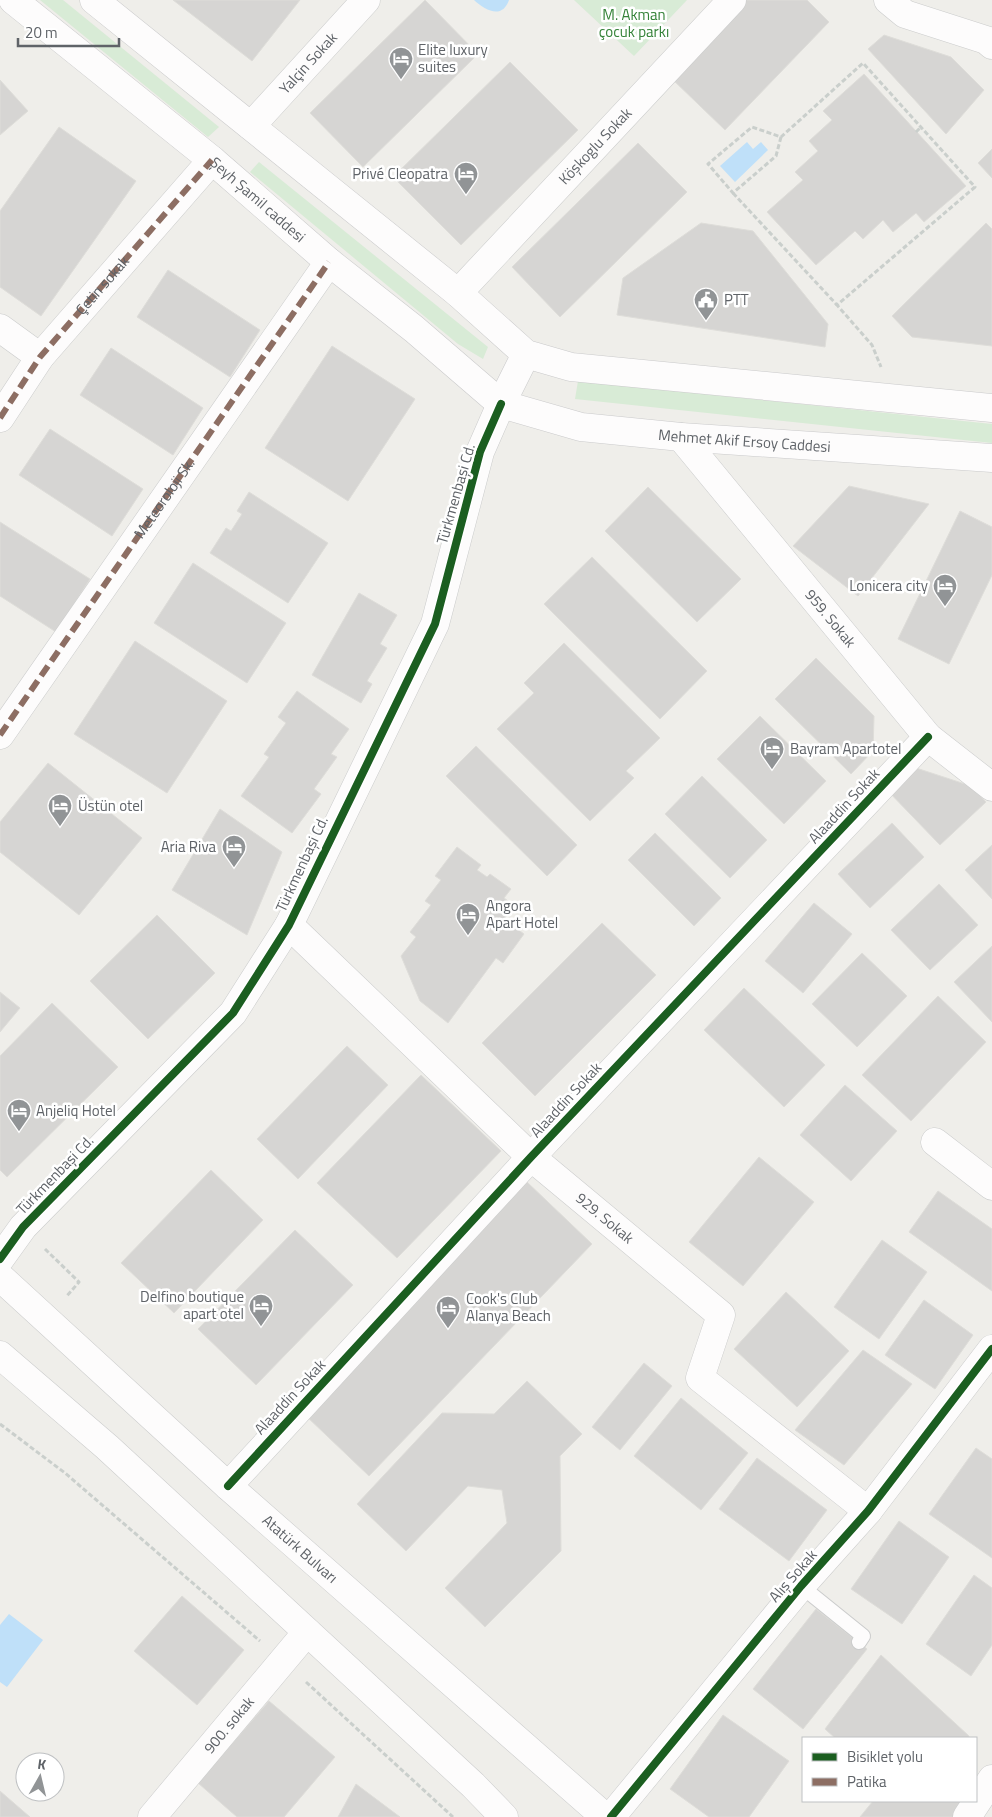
<svg xmlns="http://www.w3.org/2000/svg" width="992" height="1817" font-family="'Titillium Web',sans-serif">
  <rect width="100%" height="100%" fill="#efeeea"/>
  <g fill="#d8ebd6">
    <polygon points="40,0 63,0 219,127 208,137"/>
    <polygon points="574,0 687,0 634,56"/>
    <polygon points="259,162 488,347 483,359 458,344 250,172"/>
    <polygon points="578,381 992,424 992,443 575,399"/>
  </g>
  <g fill="#bfe0f9">
    <path d="M474,0H509C502,20 485,10 474,0Z"/>
    <polygon points="747,142 753,149 761,142 768,150 735,182 720,166"/>
    <polygon points="9,1614 43,1640 7,1687 0,1682 0,1625"/>
  </g>
  <g fill="#d6d5d3" stroke="#deddd9">
    <polygon points="173,0 300,0 252,61"/>
    <polygon points="425,0 478,54 363,167 310,113"/>
    <polygon points="746,0 807,0 829,22 725,130 670,77"/>
    <polygon points="884,35 951,57 984,90 946,134 868,49"/>
    <polygon points="510,62 578,130 461,245 393,177"/>
    <polygon points="864,74 966,186 924,222 916,213 893,232 883,220 863,239 855,231 816,265 767,212 803,180 795,172 818,151 809,141 832,120 823,111"/>
    <polygon points="0,80 28,111 0,135"/>
    <polygon points="59,127 136,181 41,316 0,287 0,211"/>
    <polygon points="638,143 687,192 560,317 512,267"/>
    <polygon points="992,149 992,178 978,163"/>
    <polygon points="701,223 753,231 828,324 825,347 617,315 623,278"/>
    <polygon points="986,223 992,229 992,346 912,337 892,316"/>
    <polygon points="168,270 260,330 230,377 137,317"/>
    <polygon points="332,346 415,399 348,501 265,448"/>
    <polygon points="111,348 203,408 173,455 80,395"/>
    <polygon points="50,429 143,489 112,536 19,475"/>
    <polygon points="849,486 929,504 858,596 793,546"/>
    <polygon points="648,487 741,579 697,622 605,531"/>
    <polygon points="249,492 328,543 288,603 210,553 226,528 231,531 242,514 237,511"/>
    <polygon points="960,511 992,527 992,575 949,664 898,639"/>
    <polygon points="0,522 90,579 56,632 0,596"/>
    <polygon points="592,557 707,671 660,719 544,604"/>
    <polygon points="193,563 286,623 247,683 154,623"/>
    <polygon points="359,593 397,615 380,644 387,648 367,681 372,684 361,703 312,675"/>
    <polygon points="135,641 227,701 167,793 74,734"/>
    <polygon points="564,643 660,738 626,771 634,778 590,821 497,729 534,693 524,683"/>
    <polygon points="816,658 874,716 873,751 851,774 775,699"/>
    <polygon points="297,691 349,729 331,754 337,757 314,789 321,794 292,833 241,796 269,757 264,754 286,723 278,717"/>
    <polygon points="760,716 826,781 784,824 717,759"/>
    <polygon points="476,746 577,845 547,876 446,776"/>
    <polygon points="48,763 142,838 79,915 0,852 0,822"/>
    <polygon points="910,766 971,786 986,802 940,845 886,789"/>
    <polygon points="702,776 767,840 730,878 665,814"/>
    <polygon points="220,809 282,852 247,935 172,890"/>
    <polygon points="892,823 924,857 870,908 838,874"/>
    <polygon points="655,833 721,898 694,926 628,860"/>
    <polygon points="992,845 992,899 965,870"/>
    <polygon points="457,847 481,865 477,870 487,877 490,874 511,889 504,898 515,906 504,919 524,934 503,963 496,958 448,1023 420,1001 401,956 416,937 410,932 431,905 425,901 441,880 435,876"/>
    <polygon points="939,884 978,925 930,970 891,930"/>
    <polygon points="814,903 852,934 803,993 765,961"/>
    <polygon points="157,915 215,973 148,1039 90,981"/>
    <polygon points="602,923 656,975 535,1096 482,1043"/>
    <polygon points="992,946 992,1022 954,982"/>
    <polygon points="862,953 907,996 857,1047 812,1004"/>
    <polygon points="744,988 825,1065 784,1107 704,1030"/>
    <polygon points="0,992 20,1008 0,1032"/>
    <polygon points="938,996 986,1042 911,1121 862,1075"/>
    <polygon points="52,1003 118,1067 7,1177 0,1170 0,1056"/>
    <polygon points="347,1046 388,1085 298,1179 257,1139"/>
    <polygon points="421,1075 501,1151 397,1258 317,1183"/>
    <polygon points="845,1085 897,1131 851,1181 800,1135"/>
    <polygon points="759,1157 814,1202 743,1286 689,1242"/>
    <polygon points="211,1170 263,1220 174,1313 121,1263"/>
    <polygon points="527,1182 592,1244 369,1476 304,1414"/>
    <polygon points="938,1191 992,1229 992,1291 909,1232"/>
    <polygon points="295,1230 353,1285 256,1385 198,1329"/>
    <polygon points="882,1240 927,1272 879,1339 834,1307"/>
    <polygon points="786,1292 849,1351 797,1407 734,1349"/>
    <polygon points="924,1300 973,1335 935,1389 885,1355"/>
    <polygon points="863,1350 912,1384 844,1465 795,1430"/>
    <polygon points="644,1363 672,1386 620,1450 592,1427"/>
    <polygon points="527,1381 582,1434 560,1456 561,1551 485,1627 445,1588 507,1523 502,1490 468,1486 406,1551 357,1504 442,1413 494,1414"/>
    <polygon points="681,1398 748,1453 701,1510 634,1456"/>
    <polygon points="976,1448 992,1459 992,1558 929,1514"/>
    <polygon points="757,1458 827,1510 789,1561 719,1509"/>
    <polygon points="899,1521 949,1557 902,1624 851,1589"/>
    <polygon points="974,1575 992,1588 992,1645 971,1676 926,1644"/>
    <polygon points="182,1596 244,1650 197,1705 134,1651"/>
    <polygon points="816,1609 867,1649 803,1729 753,1689"/>
    <polygon points="881,1655 969,1736 969,1738 835,1738 825,1729"/>
    <polygon points="269,1701 335,1757 284,1817 237,1817 198,1783"/>
    <polygon points="723,1715 789,1761 749,1817 709,1817 670,1789"/>
    <polygon points="356,1784 400,1817 338,1817"/>
    <polygon points="0,1791 30,1817 0,1817"/>
    <polygon points="873,1801 963,1801 953,1817 860,1817"/>
  </g>
  <g fill="none" stroke-linecap="round" stroke-linejoin="round">
    <defs>
      <polyline id="service" points="801,1586 863,1636 859,1642"/>
      <g id="minor">
        <polyline points="888,0 905,14 986,40 992,45"/>
        <path id="s1" d="M251,126L366,0"/>
        <path id="s2" d="M458,293L732,0"/>
        <polyline points="0,328 40,357"/>
        <polyline points="0,418 40,357 212,160"/>
        <path id="s3" d="M681,437L928,737L992,787"/>
        <path id="s4" d="M0,735L329,262"/>
        <path id="s5" d="M289,925L531,1157L721,1315L700,1378L868,1511"/>
        <polyline points="935,1142 992,1186"/>
        <polyline points="0,1259 23,1227 233,1013 289,925 435,624 480,452 501,404"/>
        <polyline points="228,1486 531,1157 928,737"/>
        <path id="s6" d="M152,1817L307,1632"/>
        <polyline points="611,1817 801,1586 868,1511 992,1349"/>
      </g>
      <g id="tertiary">
        <path id="s7" d="M0,1277L228,1486L605,1817"/>
        <polyline points="0,1355 107,1447 473,1785 504,1817"/>
        <polyline points="967,1817 992,1779"/>
      </g>
      <g id="secondary">
        <path id="s8" d="M13,0L212,160L329,262L414,329L501,404L581,427L681,437L992,458"/>
        <polyline points="94,0 458,293 526,354 571,367 992,408"/>
        <polyline points="501,404 526,354"/>
      </g>
    </defs>
    <use href="#service" stroke="#cbcccc" stroke-width="16"/>
    <use href="#minor" stroke="#cbcccc" stroke-width="29"/>
    <use href="#tertiary" stroke="#cbcccc" stroke-width="29"/>
    <use href="#secondary" stroke="#cacacb" stroke-width="29"/>
    <g stroke="#cacfcc" stroke-width="3" stroke-dasharray="5 2.5" stroke-linecap="butt">
      <polyline points="916,132 921,127"/>
      <polyline points="781,137 776,156 733,193 708,164 752,127 781,137 863,63 975,187 837,305 872,345 881,367"/>
      <polyline points="733,193 837,305"/>
      <polyline points="45,1249 79,1282 66,1297"/>
      <polyline points="0,1424 65,1473 260,1641"/>
      <polyline points="306,1682 453,1817"/>
    </g>
    <use href="#service" stroke="#fdfcfc" stroke-width="14"/>
    <use href="#minor" stroke="#fdfcfc" stroke-width="28"/>
    <use href="#tertiary" stroke="#fdfcfc" stroke-width="28"/>
    <use href="#secondary" stroke="#fdfcfc" stroke-width="28"/>
    <g stroke="#8d6e63" stroke-width="6" stroke-dasharray="12 6" stroke-linecap="butt">
      <path id="s9" d="M0,418L40,357L212,160"/>
      <polyline points="0,735 329,262"/>
    </g>
    <defs>
      <g id="cycleway">
        <polyline points="0,1259 23,1227 233,1013 289,925 435,624 480,452 501,404"/>
        <polyline points="228,1486 531,1157 928,737"/>
        <polyline points="611,1817 801,1586 868,1511 992,1349"/>
      </g>
    </defs>
    <use href="#cycleway" stroke="#fff" stroke-width="11"/>
    <use href="#cycleway" stroke="#1b5e20" stroke-width="8"/>
  </g>
  <defs>
    <symbol id="hotel-pin" viewBox="-11 -11 22 30"><path d="M0 17L-7.5 6A9.5 9.5 0 1 1 7.5 6Z" fill="#919496" stroke="#fff"/><path d="M-6-4.5h1.5V1H6V5H4.5V3h-9V5H-6ZM-4 0a1.8 1.8 0 1 1 3.6 0ZM.5 0V-2.5h3Q6-2.5 6 0Z" fill="#fff"/></symbol>
    <symbol id="civic-pin" viewBox="-11 -11 22 30"><path d="M0 17L-7.5 6A9.5 9.5 0 1 1 7.5 6Z" fill="#919496" stroke="#fff"/><path d="M-.6-6.5H3V-4.5H.6V-3L4-1V1h2V6H-6V1h2V-1L-.6-3ZM-1.2 2.5V6h2.4V2.5Z" fill="#fff"/></symbol>
  </defs>
  <g fill-rule="evenodd">
    <use href="#hotel-pin" x="387" y="45" width="28" height="38"/>
    <use href="#hotel-pin" x="452" y="160" width="28" height="38"/>
    <use href="#civic-pin" x="692" y="286" width="28" height="38"/>
    <use href="#hotel-pin" x="931" y="572" width="28" height="38"/>
    <use href="#hotel-pin" x="758" y="735" width="28" height="38"/>
    <use href="#hotel-pin" x="46" y="792" width="28" height="38"/>
    <use href="#hotel-pin" x="220" y="833" width="28" height="38"/>
    <use href="#hotel-pin" x="454" y="901" width="28" height="38"/>
    <use href="#hotel-pin" x="5" y="1097" width="28" height="38"/>
    <use href="#hotel-pin" x="247" y="1292" width="28" height="38"/>
    <use href="#hotel-pin" x="434" y="1294" width="28" height="38"/>
  </g>
  <g text-anchor="middle" stroke-width="5" stroke-linejoin="round" paint-order="stroke">
    <g font-size="15" fill="#348238" stroke="#fff">
      <text x="634" y="20">M. Akman<tspan x="634" dy="17">çocuk parkı</tspan></text>
    </g>
    <g font-size="15" fill="#5f6368" stroke="#fff" text-anchor="start">
      <text x="418" y="55">Elite luxury<tspan x="418" dy="17">suites</tspan></text>
      <text x="448" y="179" text-anchor="end">Privé Cleopatra</text>
      <text x="724" y="305">PTT</text>
      <text x="928" y="591" text-anchor="end">Lonicera city</text>
      <text x="790" y="754">Bayram Apartotel</text>
      <text x="78" y="811">Üstün otel</text>
      <text x="216" y="852" text-anchor="end">Aria Riva</text>
      <text x="486" y="911">Angora<tspan x="486" dy="17">Apart Hotel</tspan></text>
      <text x="36" y="1116">Anjeliq Hotel</text>
      <text x="244" y="1302" text-anchor="end">Delfino boutique<tspan x="244" dy="17">apart otel</tspan></text>
      <text x="466" y="1304">Cook's Club<tspan x="466" dy="17">Alanya Beach</tspan></text>
    </g>
    <g font-size="15" fill="#5f6368" stroke="#fff">
      <text dy="5" stroke="none"><textPath href="#s1" startOffset="85">Yalçin Sokak</textPath></text>
      <text dy="5" stroke="none"><textPath href="#s2" startOffset="201">Köşkoglu Sokak</textPath></text>
      <text dy="5" stroke="none"><textPath href="#s8" startOffset="316">Şeyh Şamil caddesi</textPath></text>
      <text dy="5" stroke="none"><textPath href="#s9" startOffset="168">Çetin sokak</textPath></text>
      <text dy="5" stroke="none"><textPath href="#s8" startOffset="881">Mehmet Akif Ersoy Caddesi</textPath></text>
      <text transform="translate(456 494) rotate(-74)" y="5">Türkmenbaşi Cd.</text>
      <text dy="5" stroke="none"><textPath href="#s4" startOffset="288">Meteoroloji Sk.</textPath></text>
      <text dy="5" stroke="none"><textPath href="#s3" startOffset="235">959. Sokak</textPath></text>
      <text transform="translate(844 806) rotate(-47)" y="5">Alaaddin Sokak</text>
      <text transform="translate(302 864) rotate(-65)" y="5">Türkmenbaşi Cd.</text>
      <text transform="translate(566 1100) rotate(-47)" y="5">Alaaddin Sokak</text>
      <text transform="translate(55 1175) rotate(-46)" y="5">Türkmenbaşi Cd.</text>
      <text dy="5" stroke="none"><textPath href="#s5" startOffset="431">929. Sokak</textPath></text>
      <text transform="translate(290 1397) rotate(-47)" y="5">Alaaddin Sokak</text>
      <text dy="5" stroke="none"><textPath href="#s7" startOffset="405">Atatürk Bulvarı</textPath></text>
      <text transform="translate(793 1576) rotate(-49)" y="5">Alış Sokak</text>
      <text dy="5" stroke="none"><textPath href="#s6" startOffset="120">900. sokak</textPath></text>
    </g>
  </g>
  <rect x="802" y="1737" width="175" height="65" fill="#ffffff" stroke="#bfc1c3"/>
  <rect x="812" y="1753" width="25" height="8" fill="#1b5e20" stroke="#bfc1c3"/>
  <text x="847" y="1762" font-size="15" fill="#5f6368">Bisiklet yolu</text>
  <rect x="812" y="1778" width="25" height="8" fill="#8d6e63" stroke="#bfc1c3"/>
  <text x="847" y="1787" font-size="15" fill="#5f6368">Patika</text>
  <g transform="translate(40 1777) rotate(8)"><circle r="24" fill="#ffffff" stroke="#bfc1c3"/>
  <path d="M0-4L9 19L0 12L-9 19Z" fill="#919496"/>
  <text y="-8" font-size="14" font-weight="bold" text-anchor="middle" fill="#5f6368">K</text>
  </g>
  <path d="M18 38v8h101v-8" fill="none" stroke="#5f6368" stroke-width="2.5"/>
  <text x="25" y="38" font-size="15" fill="#5f6368" stroke="#ffffff" stroke-width="4" paint-order="stroke">20 m</text>
</svg>
